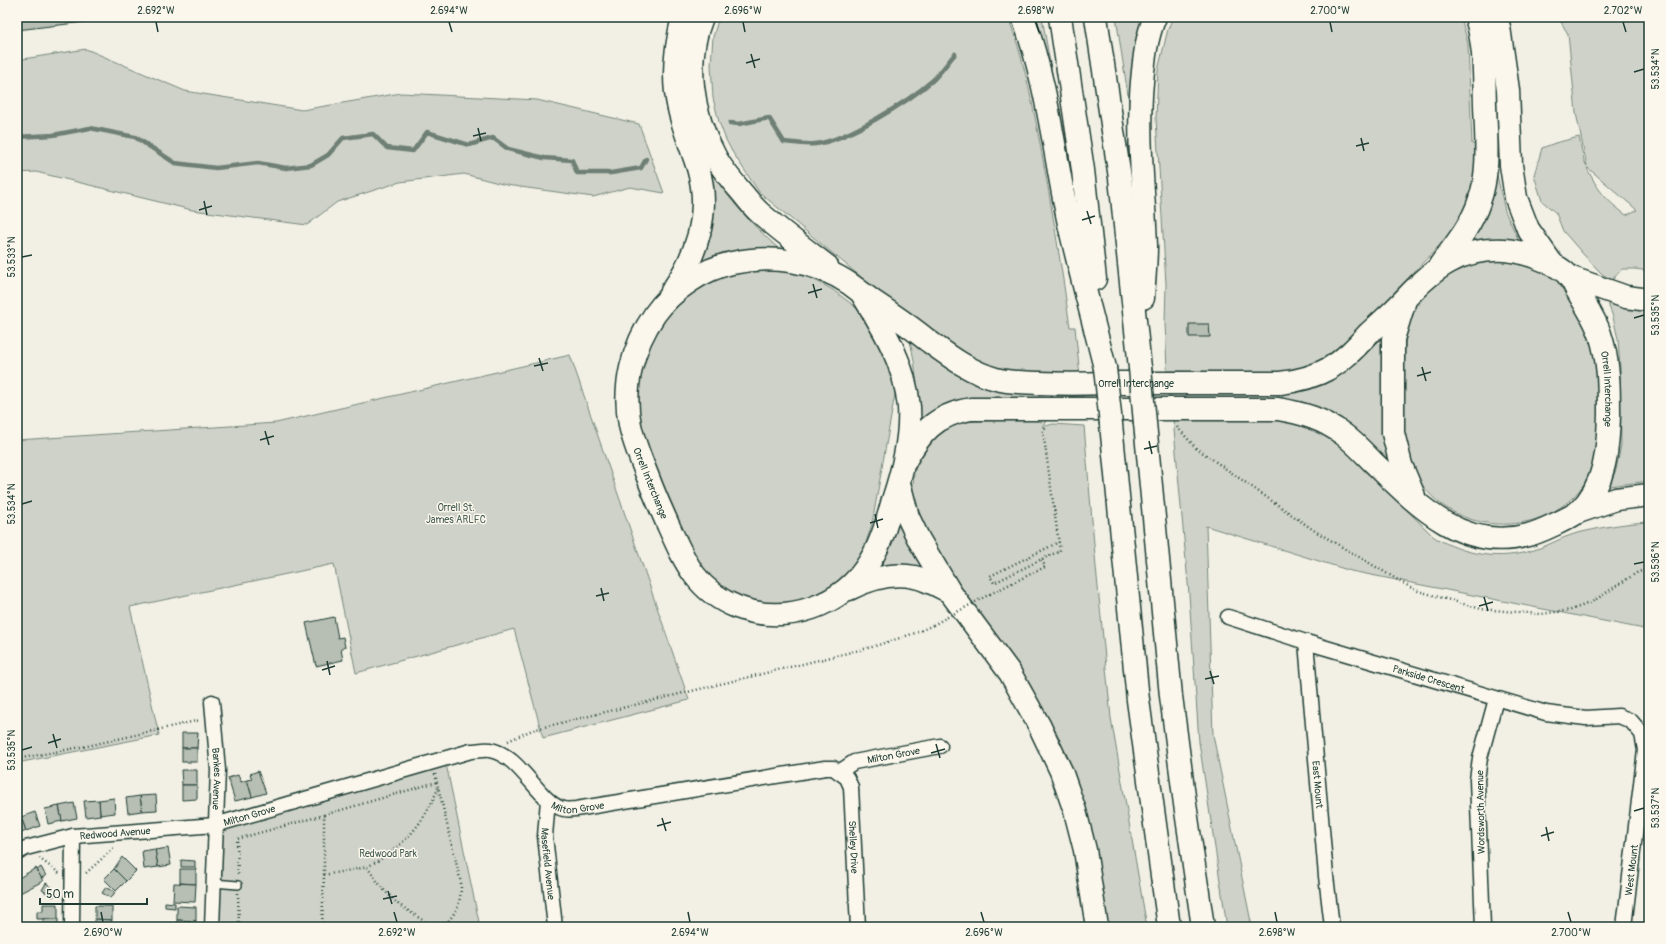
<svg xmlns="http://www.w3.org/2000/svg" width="1666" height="944" font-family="Pangolin,sans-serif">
  <rect width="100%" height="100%" fill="#f2f0e5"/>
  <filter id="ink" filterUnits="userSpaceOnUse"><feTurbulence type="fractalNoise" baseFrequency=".025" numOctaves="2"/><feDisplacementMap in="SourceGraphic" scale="8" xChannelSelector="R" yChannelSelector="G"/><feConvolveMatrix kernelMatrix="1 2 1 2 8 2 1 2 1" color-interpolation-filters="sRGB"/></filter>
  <g filter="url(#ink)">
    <g fill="#cfd2c8" stroke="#77887e" fill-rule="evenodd">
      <path d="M719,17H1008C1023,56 1031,96 1039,138C1051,201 1061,264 1070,327H1075L1080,376L1011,373L991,369L940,343L759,192L733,153L726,140L719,122L713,98L711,65L713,37Z"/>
      <polygon points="1032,17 1042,17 1052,74"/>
      <polygon points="1116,17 1146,17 1131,115"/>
      <polygon points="1173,17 1461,17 1468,44 1472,144 1478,145 1476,168 1472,190 1464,210 1446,239 1337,351 1318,363 1298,369 1275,373 1167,371 1165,323 1166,284 1156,118 1158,70 1168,29"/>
      <path d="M1558,17H1649V271L1635,269H1622L1612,280L1602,274L1583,254L1563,231L1556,213L1542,201L1534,175L1542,148L1555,143L1579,137L1584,161L1587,166L1576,113L1568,34ZM1587,168H1588L1637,210L1626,215C1606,200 1598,191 1587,168Z"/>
      <polygon points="86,49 185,91 302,110 401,93 537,100 639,124 664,193 630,187 593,197 506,185 464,174 400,182 337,202 307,225 192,210 36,172 17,173 17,60"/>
      <path d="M705,163C725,195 749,222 778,248L742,250L727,253L699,264Z"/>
      <polygon points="1497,175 1505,211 1520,243 1466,245 1491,200"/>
      <path d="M1511,258L1561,278C1570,296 1579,313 1589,331C1592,336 1597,343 1598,350C1600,360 1598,371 1598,381C1599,407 1602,448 1591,472C1558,541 1450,542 1415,473C1398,439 1404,386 1405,348C1406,315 1427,284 1456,270C1461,267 1467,264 1472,263C1484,260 1498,260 1511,258Z"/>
      <polygon points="756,270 787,271 813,279 833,290 853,305 872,324 892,370 895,394 872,524 863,552 852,568 838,582 815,595 791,603 767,603 742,597 719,586 697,563 658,476 643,435 638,406 640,375 649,346 667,316 694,290 724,275"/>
      <polygon points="1606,298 1649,308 1649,481 1609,486 1616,470 1621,445 1620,367 1618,339 1613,317"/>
      <polygon points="1387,329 1385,428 1387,460 1352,426 1323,410 1170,400 1169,393 1334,378 1358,362 1379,341"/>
      <path d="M910,341C926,352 942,366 960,376C997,398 1041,393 1082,393L1083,400L916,425C918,396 917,370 910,341Z"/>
      <polygon points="570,355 689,700 543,738 514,629 356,673 334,564 130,607 159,735 17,763 17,440 276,423"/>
      <polygon points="1048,418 1042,427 1053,424 1084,426 1096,567 1111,718 1147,927 1105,927 1087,829 925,538 912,498 914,473 921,452 941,432 961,422"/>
      <path d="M1173,419H1278L1298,424L1320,432L1341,445L1434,537C1465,555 1499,561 1534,550C1548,546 1560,538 1574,534C1598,528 1624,523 1649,522V630L1351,571L1206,526L1213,735L1252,927H1227L1199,742L1189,594Z"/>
      <polygon points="898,507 903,530 908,543 929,574 875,571"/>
      <polygon points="445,759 480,927 212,927 215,825"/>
    </g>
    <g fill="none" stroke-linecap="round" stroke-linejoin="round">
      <g stroke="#6e7f75" stroke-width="4.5">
        <path d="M730,123L739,124L769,118L784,142C794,143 805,145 815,144C846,141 909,101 933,80C941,72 948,62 955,54"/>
        <polyline points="17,137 53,135 90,128 135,137 175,163 216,168 258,163 286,168 311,165 328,155 343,138 373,134 387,148 413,151 427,132 469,145 493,138 508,149 544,158 572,160 577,173 611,173 641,168 646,159"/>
      </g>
    </g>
    <g fill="#b7beb3" stroke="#1f3d34">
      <polygon points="17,17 92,17 93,21 17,30"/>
      <polygon points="1189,324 1209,324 1210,337 1189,337"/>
      <polygon points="334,617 338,638 343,637 345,647 341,649 343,660 316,666 306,623"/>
      <polygon points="182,733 198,733 197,748 182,748"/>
      <rect x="182" y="748" width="15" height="14"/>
      <polygon points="181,770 197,770 197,785 182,785"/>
      <polygon points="258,771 266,793 252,797 247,780 252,779 250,774"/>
      <polygon points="238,775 241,782 247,780 252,797 235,801 228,778"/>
      <polygon points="182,785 197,785 197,799 182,800"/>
      <polygon points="156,795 157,810 142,811 140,796"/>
      <polygon points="140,796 142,811 128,813 126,798"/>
      <polygon points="114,798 115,813 100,815 99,800"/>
      <polygon points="99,800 100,815 86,817 84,801"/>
      <polygon points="74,803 77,818 62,821 59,806"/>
      <polygon points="59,806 62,821 48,824 45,809"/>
      <polygon points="35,812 40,826 26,831 21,817"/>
      <polygon points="21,817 26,831 17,835 17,819"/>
      <polygon points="168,848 171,865 158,867 155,850"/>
      <polygon points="155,849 158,867 144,869 142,851"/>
      <polygon points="122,857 136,871 126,881 114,869"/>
      <polygon points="181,860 195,861 195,867 181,867"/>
      <polygon points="41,867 46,876 41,878 37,870"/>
      <polygon points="36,868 43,881 20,893 17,888 17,879"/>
      <polygon points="114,869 126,881 116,891 104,879"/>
      <polygon points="180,869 196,869 196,884 180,883"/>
      <polygon points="46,883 57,891 53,897 42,890"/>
      <polygon points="174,883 196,884 195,902 173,901"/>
      <polygon points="106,887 115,892 111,898 102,893"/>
      <polygon points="165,902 175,903 175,908 165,907"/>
      <polygon points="43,904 58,904 58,919 37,919 37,911 43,911"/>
      <polygon points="95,906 112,906 112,920 95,919"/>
      <polygon points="177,906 196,907 196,921 177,920"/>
      <rect x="43" y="919" width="15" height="8"/>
      <polygon points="95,919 112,920 111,925 119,925 119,927 94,927"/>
      <polygon points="177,920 196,921 196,927 177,927"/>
    </g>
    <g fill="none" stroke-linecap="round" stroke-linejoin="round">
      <defs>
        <polyline id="service" points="213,883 238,885"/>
        <g id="minor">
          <path id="s1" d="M1228,617L1306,642L1546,713L1586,718L1619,716L1631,721L1642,734L1645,750L1624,927"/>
          <path id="s2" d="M1306,642L1326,876L1332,927"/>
          <path id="s3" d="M212,702L218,770L212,927"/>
          <path id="s4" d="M839,772L847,778L851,787L858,927"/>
          <path id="s5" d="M548,800L545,836L555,927"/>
          <path id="s6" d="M17,853L26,848L73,836L215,825L471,751C477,751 484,749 490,750C521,755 540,805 564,809C567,810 572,809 576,809L825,768H833L839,772L854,762L940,746"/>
          <polyline points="72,927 73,836"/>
          <polyline points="1483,927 1477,780 1480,758 1496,699"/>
        </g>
        <g id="motorway">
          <path d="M702,17C684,61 692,115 715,156C722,170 734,183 744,195C749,201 754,208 760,213C782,232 805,249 827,266"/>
          <path d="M1023,17C1048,86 1054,153 1069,224C1080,272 1093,320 1105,368"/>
          <polyline points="1060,17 1083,170 1095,279"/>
          <polyline points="1096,17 1120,178 1140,368"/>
          <polyline points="1495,17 1499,27 1508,90 1511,165 1516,198 1528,229 1553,265"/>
          <path d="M1440,265C1455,245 1471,226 1479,202C1490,172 1486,137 1485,105C1484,75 1485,46 1476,17"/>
          <polyline points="1569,277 1626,297 1649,300"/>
          <path d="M672,291C697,255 711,212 698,168C690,143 679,118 676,92C673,67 677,41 683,17"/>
          <path id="s7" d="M862,294C884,329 905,364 909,407C911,438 903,470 893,500C887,521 882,542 870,561C844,606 786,626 737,607C698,592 685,563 669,527C662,511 655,496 649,480C642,462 634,444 630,425C622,386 633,346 655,314C672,290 703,269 732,263C772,254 816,261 850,284C858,290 866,296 874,302C892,314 910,326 927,340C949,356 970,372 996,379C1010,383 1025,382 1040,383C1061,384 1083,384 1105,383C1163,383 1222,383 1280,383C1298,381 1314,377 1330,368C1345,359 1356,347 1368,334C1381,322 1394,311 1406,298C1434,268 1460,248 1504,250C1522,251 1556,262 1569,276C1572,280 1575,287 1578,292C1586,306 1595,319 1600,334C1609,361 1609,386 1609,414C1608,448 1606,485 1579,511C1572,517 1538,533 1528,535C1463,553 1417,505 1374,463C1364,453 1354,442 1343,434C1323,419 1302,413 1278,409H971C935,415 920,433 904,463"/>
          <path d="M1143,298C1144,281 1146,263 1146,246C1144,191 1137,137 1142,82C1144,60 1146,38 1155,17"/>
          <polyline points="1405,300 1393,339 1393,433 1401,465 1414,496"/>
          <polyline points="1145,423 1171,696 1185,804 1203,927"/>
          <polyline points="1111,424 1138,700 1169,927"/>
          <polyline points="899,483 908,517 919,540 950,592 1010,673 1039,725 1061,771 1075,811 1085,850 1097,927"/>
          <polyline points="1578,512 1616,499 1649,495"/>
          <path d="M849,589C873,577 902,570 927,581C935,584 942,588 950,592"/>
        </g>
      </defs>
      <use href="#service" stroke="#1f3d34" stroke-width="10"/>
      <use href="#minor" stroke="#1f3d34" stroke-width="17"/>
      <use href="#motorway" stroke="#1f3d34" stroke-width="25"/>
      <g stroke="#1f3d34" stroke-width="2.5" stroke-dasharray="1 3" stroke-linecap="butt">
        <polyline points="1177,427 1196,448 1315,531 1415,590 1481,609 1541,614 1571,610 1592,602 1638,572 1649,569"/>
        <polyline points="1042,559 1060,551 1043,431 1046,427"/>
        <polyline points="990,594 1045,567 1042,559 994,583 990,576 1059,542"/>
        <polyline points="508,741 532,730 872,647 918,632 933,625"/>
        <polyline points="17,759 92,745 200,720"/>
        <path d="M435,774L461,883C461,904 457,912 443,927"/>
        <polyline points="324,815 437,782"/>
        <polyline points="39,858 59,873"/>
        <path d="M367,867C402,848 424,825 438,788"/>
        <polyline points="86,873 115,847"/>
        <polyline points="238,874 237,839 324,815 324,875"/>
        <polyline points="238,893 239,927"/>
        <polyline points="322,927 324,875 367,867 382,888 398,904 433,927"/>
      </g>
      <use href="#service" stroke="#fbf7ec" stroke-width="7"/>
      <use href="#minor" stroke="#fbf7ec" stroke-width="14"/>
      <use href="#motorway" stroke="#fbf7ec" stroke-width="22"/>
      <defs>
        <g id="motorway-bridge">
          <polyline points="1105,368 1111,424"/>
          <polyline points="1140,368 1145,423"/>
        </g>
      </defs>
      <use href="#motorway-bridge" stroke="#1f3d34" stroke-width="25" stroke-linecap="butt"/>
      <polyline stroke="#1f3d34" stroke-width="2.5" stroke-dasharray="1 3" stroke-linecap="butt" points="933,625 990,594"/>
      <use href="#motorway-bridge" stroke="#fbf7ec" stroke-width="22"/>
    </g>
  </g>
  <path fill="none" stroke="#1f3d34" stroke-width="1.5" d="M156,22L158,32M449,22L452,32M743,22L745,32M1036,22L1039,32M1330,22L1332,32M1623,22L1626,32M751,54L755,68M746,63L760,59M1634,72L1644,69M478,128L481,141M473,136L486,133M1361,138L1364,151M1356,146L1369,143M204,201L207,215M199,210L212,206M1087,211L1091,224M1082,220L1095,216M22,257L32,255M813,284L817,298M808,293L822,289M1634,318L1644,315M539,358L543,371M534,366L548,363M1422,367L1426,381M1417,376L1431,372M265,431L269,445M260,440L274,436M1149,441L1152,454M1144,449L1157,446M22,504L32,501M875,514L878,528M870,523L883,519M1634,564L1644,562M601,588L604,601M596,596L609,593M1484,597L1488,611M1479,606L1493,602M327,661L330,675M322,670L335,666M1210,671L1214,684M1205,679L1219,676M53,734L57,748M48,743L61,739M936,744L940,758M22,750L32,747M931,753L945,749M1634,811L1644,808M662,818L666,831M657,826L671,822M1546,827L1549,841M1541,836L1554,832M388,891L392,904M383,899L397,896M101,912L103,922M394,912L397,922M688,912L690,922M981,912L984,922M1275,912L1277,922M1568,912L1571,922"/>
  <g text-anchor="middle" stroke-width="3" stroke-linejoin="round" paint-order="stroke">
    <g font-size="10" fill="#1f3d34" stroke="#fbf7ec">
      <text dy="4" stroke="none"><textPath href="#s7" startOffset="1304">Orrell Interchange</textPath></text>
      <text dy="4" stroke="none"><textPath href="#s7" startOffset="1910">Orrell Interchange</textPath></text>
      <text transform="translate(651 483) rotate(68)" y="4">Orrell Interchange</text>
      <text dy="4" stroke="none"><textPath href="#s1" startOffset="210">Parkside Crescent</textPath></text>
      <text dy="4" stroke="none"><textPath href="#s6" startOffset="921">Milton Grove</textPath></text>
      <text dy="4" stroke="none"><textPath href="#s3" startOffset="77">Bankes Avenue</textPath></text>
      <text dy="4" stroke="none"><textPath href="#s2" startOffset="143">East Mount</textPath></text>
      <text dy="4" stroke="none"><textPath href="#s6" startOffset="597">Milton Grove</textPath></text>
      <text transform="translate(1480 812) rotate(-91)" y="4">Wordsworth Avenue</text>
      <text dy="4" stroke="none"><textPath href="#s6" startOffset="237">Milton Grove</textPath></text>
      <text dy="4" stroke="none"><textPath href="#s6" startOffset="101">Redwood Avenue</textPath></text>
      <text dy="4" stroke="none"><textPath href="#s4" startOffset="80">Shelley Drive</textPath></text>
      <text dy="4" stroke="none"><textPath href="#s5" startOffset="64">Masefield Avenue</textPath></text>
      <text transform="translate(1631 870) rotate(-83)" y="4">West Mount</text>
    </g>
    <g font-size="10" fill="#425b52" stroke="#fbf7ec">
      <text x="456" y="511">Orrell St.<tspan x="456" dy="12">James ARLFC</tspan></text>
      <text x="388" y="857">Redwood Park</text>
    </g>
  </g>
  <rect width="1666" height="944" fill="none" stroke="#fbf7ec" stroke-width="44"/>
  <path d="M40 898v6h107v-6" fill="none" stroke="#1f3d34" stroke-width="2"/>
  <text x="46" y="898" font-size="12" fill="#1f3d34" stroke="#fbf7ec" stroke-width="3" paint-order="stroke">50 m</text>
  <rect x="22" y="22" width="1622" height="900" fill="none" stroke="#1f3d34" stroke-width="1.5"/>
  <g font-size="10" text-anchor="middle" fill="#1f3d34">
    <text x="156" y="14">2.692°W</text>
    <text x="449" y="14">2.694°W</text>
    <text x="743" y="14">2.696°W</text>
    <text x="1036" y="14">2.698°W</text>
    <text x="1330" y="14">2.700°W</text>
    <text x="1623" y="14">2.702°W</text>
    <text transform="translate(1655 69) rotate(-90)" y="4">53.534°N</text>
    <text transform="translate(11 257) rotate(-90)" y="4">53.533°N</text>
    <text transform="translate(1655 315) rotate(-90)" y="4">53.535°N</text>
    <text transform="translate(11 504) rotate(-90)" y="4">53.534°N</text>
    <text transform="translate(1655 562) rotate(-90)" y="4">53.536°N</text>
    <text transform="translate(11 750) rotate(-90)" y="4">53.535°N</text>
    <text transform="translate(1655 808) rotate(-90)" y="4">53.537°N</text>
    <text x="103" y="936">2.690°W</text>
    <text x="397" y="936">2.692°W</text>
    <text x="690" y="936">2.694°W</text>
    <text x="984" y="936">2.696°W</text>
    <text x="1277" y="936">2.698°W</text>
    <text x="1571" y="936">2.700°W</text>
  </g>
</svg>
